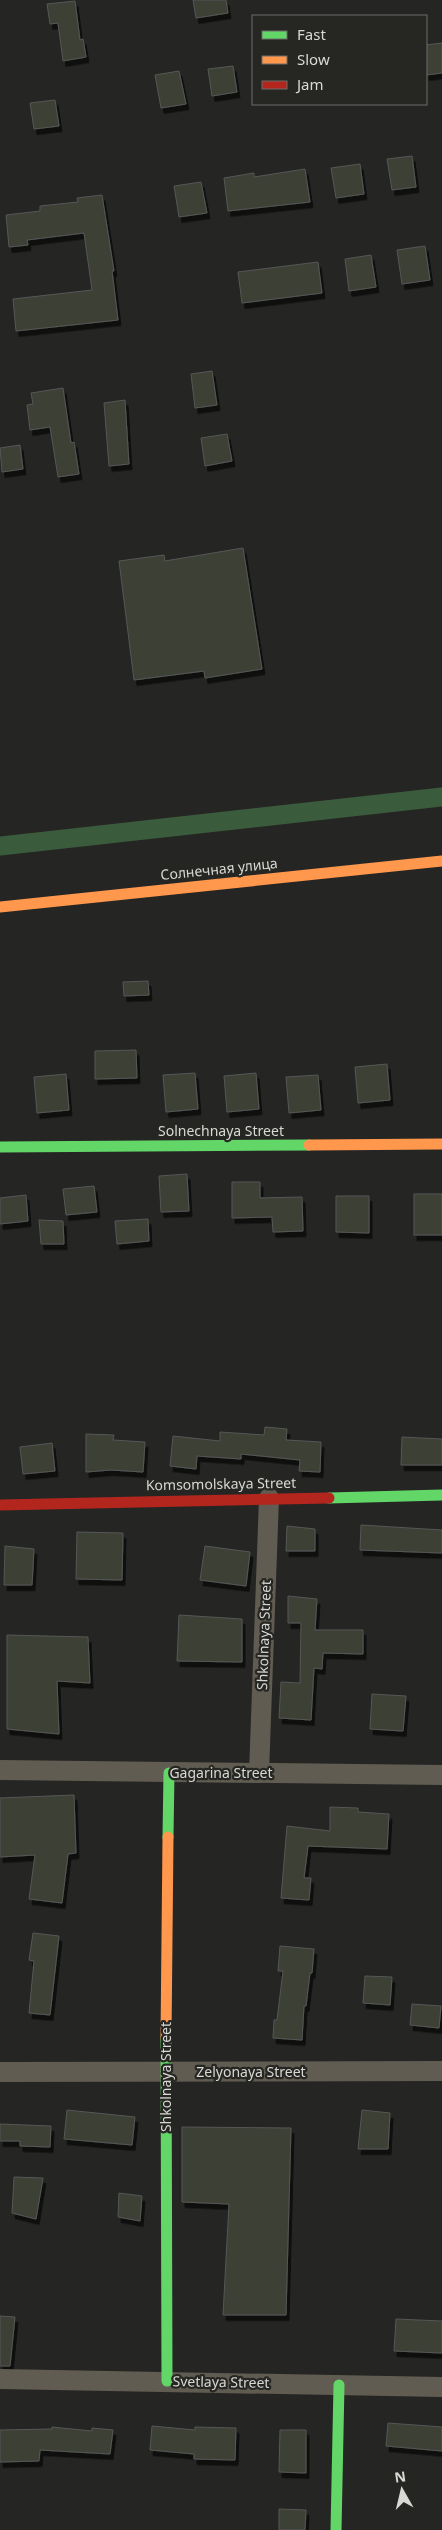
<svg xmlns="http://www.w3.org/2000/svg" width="442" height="2530" font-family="'Noto Sans',sans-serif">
  <defs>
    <filter id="shadow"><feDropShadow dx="3" dy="5.5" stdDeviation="0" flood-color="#0009"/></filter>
  </defs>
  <rect width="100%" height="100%" fill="#252524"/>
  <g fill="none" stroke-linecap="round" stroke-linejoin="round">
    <polyline stroke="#3b5c3c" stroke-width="19" points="0,846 442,797"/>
  </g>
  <g fill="#3c3f36" stroke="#565756" filter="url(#shadow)">
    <polygon points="193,0 226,0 228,13 196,18"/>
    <polygon points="75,1 80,40 83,39 86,57 63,61 58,23 50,24 47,4"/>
    <polygon points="442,43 442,73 426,75 426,45"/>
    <polygon points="233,66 237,92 212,96 208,69"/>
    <polygon points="179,71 186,104 161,108 155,75"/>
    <polygon points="55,100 59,126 34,129 30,103"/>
    <polygon points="412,156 416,187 392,190 387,159"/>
    <polygon points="360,164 364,194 336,198 331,168"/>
    <polygon points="305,169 310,202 228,211 224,178 254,173 254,177"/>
    <polygon points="201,182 207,213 179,217 174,186"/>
    <polygon points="102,195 114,271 112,271 118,320 16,331 13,299 92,290 84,233 27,240 28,245 9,247 6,215 40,211 40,206 78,202 77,198"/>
    <polygon points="425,246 430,280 402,284 397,250"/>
    <polygon points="371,255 376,287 349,291 345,259"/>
    <polygon points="318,262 322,293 242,303 238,272"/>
    <polygon points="212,371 217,405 195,408 191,374"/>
    <polygon points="63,388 71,443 74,442 79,474 58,477 50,427 30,430 27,405 33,404 31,393"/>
    <polygon points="125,400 129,464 109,466 104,403"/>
    <polygon points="227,434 232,461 205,466 201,438"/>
    <polygon points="20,445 23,469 2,472 0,448"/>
    <polygon points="243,548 262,669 205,678 204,671 134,680 119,561 164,555 165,561"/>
    <polygon points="148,981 149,995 124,996 123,982"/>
    <polygon points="136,1050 137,1078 95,1079 95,1051"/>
    <polygon points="387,1064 390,1100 358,1103 355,1067"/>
    <polygon points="195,1073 198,1109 166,1112 163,1075"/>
    <polygon points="256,1073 259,1109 227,1112 224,1076"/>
    <polygon points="66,1074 69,1110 37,1113 34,1077"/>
    <polygon points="318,1075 321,1110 289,1113 286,1077"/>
    <polygon points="187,1174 189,1211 161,1212 159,1176"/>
    <polygon points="232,1182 260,1182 260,1198 302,1197 303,1231 273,1232 272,1217 232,1218"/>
    <polygon points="94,1186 97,1212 66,1215 63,1189"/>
    <rect x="414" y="1194" width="28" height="41"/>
    <polygon points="26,1195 28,1221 0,1224 0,1198"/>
    <polygon points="336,1196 369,1196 369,1233 336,1232"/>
    <polygon points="148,1219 149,1241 117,1244 115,1221"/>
    <polygon points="39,1220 63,1221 64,1244 41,1244"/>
    <polygon points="265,1427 287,1429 286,1440 321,1442 320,1472 299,1471 300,1460 241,1454 241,1459 197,1456 196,1469 170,1466 173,1436 220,1441 220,1432 264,1435"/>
    <polygon points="86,1434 114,1435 113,1440 145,1442 143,1472 111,1470 86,1472"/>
    <polygon points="402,1437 442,1439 442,1465 401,1465"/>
    <polygon points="52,1443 55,1471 23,1474 20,1447"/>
    <polygon points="361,1525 442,1530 442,1553 360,1550"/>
    <polygon points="287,1526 315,1529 315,1551 286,1551"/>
    <polygon points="77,1532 123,1533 122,1580 76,1579"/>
    <polygon points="5,1546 34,1549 32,1585 4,1585"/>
    <polygon points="205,1546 250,1552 246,1586 200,1580"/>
    <polygon points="288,1596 317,1599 315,1630 363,1630 363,1654 323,1653 322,1669 314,1668 311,1720 279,1718 281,1682 300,1683 301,1623 288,1623"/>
    <polygon points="179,1615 242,1619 242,1662 177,1661"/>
    <polygon points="7,1635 88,1637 90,1683 57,1681 59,1734 7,1729"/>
    <polygon points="372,1694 406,1696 403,1731 370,1729"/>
    <polygon points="74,1795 76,1853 68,1854 62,1903 29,1899 35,1855 0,1857 0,1798"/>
    <polygon points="330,1807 358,1808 358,1812 389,1814 387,1849 308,1846 304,1878 311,1878 309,1900 281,1898 287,1826 330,1831"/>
    <polygon points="33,1933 59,1936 50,2015 29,2013 34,1961 29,1960"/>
    <polygon points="280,1946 314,1949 312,1973 310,1973 306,2006 304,2006 302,2040 273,2038 274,2020 277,2020 283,1971 278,1971"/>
    <polygon points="365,1976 392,1977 390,2005 363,2003"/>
    <polygon points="412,2004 441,2006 439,2028 410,2025"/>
    <polygon points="67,2110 135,2117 132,2145 64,2139"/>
    <polygon points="362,2110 390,2113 388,2149 358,2149"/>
    <polygon points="0,2124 51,2126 50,2147 20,2146 20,2141 0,2141"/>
    <polygon points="182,2127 291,2128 286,2315 223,2315 229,2204 182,2202"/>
    <polygon points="14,2177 43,2178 36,2219 12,2213"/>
    <polygon points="119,2193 142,2196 140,2221 118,2217"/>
    <polygon points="0,2316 15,2317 10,2366 0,2366"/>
    <polygon points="396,2319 442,2321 442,2353 394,2351"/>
    <polygon points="388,2423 442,2427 442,2451 386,2446"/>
    <polygon points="152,2426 195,2430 195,2427 236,2428 235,2460 194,2459 194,2454 150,2450"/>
    <polygon points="52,2427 92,2431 92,2428 113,2430 110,2454 40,2450 39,2461 0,2462 0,2430 52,2429"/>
    <polygon points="280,2430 306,2430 306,2473 279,2472"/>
    <polygon points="279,2509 306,2510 305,2530 279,2530"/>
  </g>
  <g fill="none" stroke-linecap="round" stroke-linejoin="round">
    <g stroke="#615c51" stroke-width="20">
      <polyline points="0,1770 442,1775"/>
      <polyline points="259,1773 269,1498"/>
      <polyline points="0,2072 442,2071"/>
      <polyline points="0,2379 442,2387"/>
    </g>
    <g stroke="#63d668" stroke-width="11">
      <polyline points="0,1147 309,1145"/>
      <polyline points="329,1498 442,1495"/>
      <polyline points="168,1837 169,1773"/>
      <polyline points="166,2038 167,2381"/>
      <polyline points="336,2530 339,2385"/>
    </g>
    <g stroke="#ff974d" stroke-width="11">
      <polyline points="0,907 442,861"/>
      <polyline points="309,1145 442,1144"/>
      <polyline points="166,2038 168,1837"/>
    </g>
    <polyline stroke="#b3261e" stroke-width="11" points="0,1505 329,1498"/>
  </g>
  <g text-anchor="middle" stroke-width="4.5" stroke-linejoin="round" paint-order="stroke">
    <g font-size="14" fill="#d8d8d5" stroke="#262623">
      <text transform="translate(219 869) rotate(-6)" y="5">Солнечная улица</text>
      <text x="221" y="1136">Solnechnaya Street</text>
      <text transform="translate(221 1484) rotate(-1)" y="5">Komsomolskaya Street</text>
      <text transform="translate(264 1635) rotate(-88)" y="5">Shkolnaya Street</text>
      <text x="221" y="1778">Gagarina Street</text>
      <text x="251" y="2077">Zelyonaya Street</text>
      <text transform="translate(166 2077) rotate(-90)" y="5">Shkolnaya Street</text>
      <text transform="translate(221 2382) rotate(1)" y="5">Svetlaya Street</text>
    </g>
  </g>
  <rect x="252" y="15" width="175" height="90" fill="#262623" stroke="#6d6d6a"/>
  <rect x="262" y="31" width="25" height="8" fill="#63d668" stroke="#6d6d6a"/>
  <text x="297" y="40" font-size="15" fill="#d8d8d5">Fast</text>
  <rect x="262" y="56" width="25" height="8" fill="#ff974d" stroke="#6d6d6a"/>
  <text x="297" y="65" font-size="15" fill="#d8d8d5">Slow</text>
  <rect x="262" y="81" width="25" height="8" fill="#b3261e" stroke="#6d6d6a"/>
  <text x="297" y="90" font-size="15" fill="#d8d8d5">Jam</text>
  <g transform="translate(402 2490) rotate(352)" stroke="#262623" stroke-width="4" paint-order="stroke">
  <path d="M0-4L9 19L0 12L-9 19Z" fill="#d8d8d5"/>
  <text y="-8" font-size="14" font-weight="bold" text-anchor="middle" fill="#d8d8d5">N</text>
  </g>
</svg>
